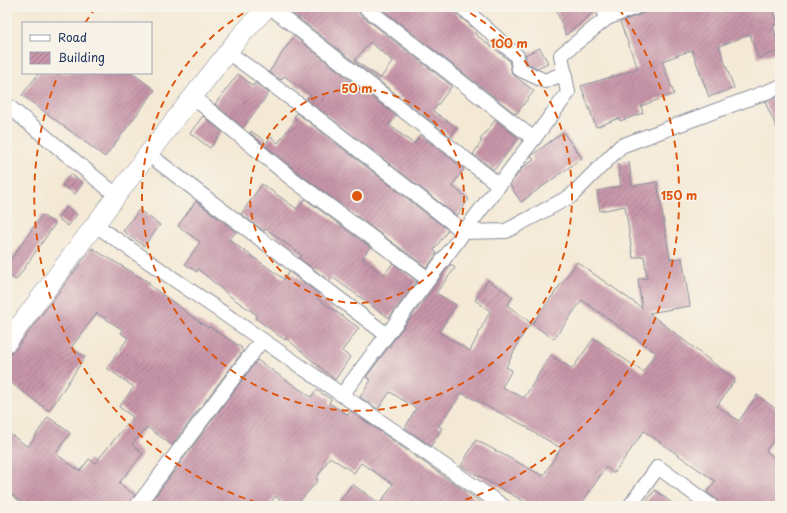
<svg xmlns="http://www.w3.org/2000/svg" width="787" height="513" font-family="'Playpen Sans',sans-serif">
  <defs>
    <pattern id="building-hatch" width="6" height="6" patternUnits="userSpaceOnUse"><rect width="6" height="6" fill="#c794a8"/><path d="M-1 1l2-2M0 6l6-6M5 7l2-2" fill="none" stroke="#a1798c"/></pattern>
  </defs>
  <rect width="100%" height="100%" fill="#f7f3e8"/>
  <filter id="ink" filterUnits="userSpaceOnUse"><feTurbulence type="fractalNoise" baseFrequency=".025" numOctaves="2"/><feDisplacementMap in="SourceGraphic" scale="8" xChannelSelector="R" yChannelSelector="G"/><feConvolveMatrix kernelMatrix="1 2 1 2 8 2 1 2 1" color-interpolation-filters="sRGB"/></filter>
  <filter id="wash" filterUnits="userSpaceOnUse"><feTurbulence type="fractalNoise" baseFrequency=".012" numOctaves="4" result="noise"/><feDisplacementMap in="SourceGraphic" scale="16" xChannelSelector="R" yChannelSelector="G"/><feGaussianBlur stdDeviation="0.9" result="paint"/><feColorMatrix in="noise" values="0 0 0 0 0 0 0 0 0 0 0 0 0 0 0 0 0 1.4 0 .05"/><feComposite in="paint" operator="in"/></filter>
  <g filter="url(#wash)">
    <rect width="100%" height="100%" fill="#f4e9d5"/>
    <g id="blocks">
      <g fill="url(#building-hatch)" fill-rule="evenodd">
        <path d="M299,7H357L360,14L452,86L433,111L457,128L451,137L293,14ZM370,42L393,61L380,79L355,60Z"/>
        <polygon points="379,7 448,7 477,31 475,34 509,60 512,74 534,91 516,114"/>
        <polygon points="555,7 595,7 595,11 566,35"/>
        <polygon points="659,7 772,7 778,23 773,25 780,51 758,58 750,34 719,46 734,88 709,97 692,50 662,61 674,94 641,106 643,113 620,121 619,118 596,127 581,86 638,69 620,22"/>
        <polygon points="294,36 396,116 389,125 414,144 420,135 464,169 452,186 469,199 457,216 307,100 311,95 284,76 281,80 269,72"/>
        <polygon points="540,48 548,63 537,68 527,63 525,55"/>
        <polygon points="39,73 132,73 155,90 105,157 22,95"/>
        <polygon points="238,74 253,86 255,83 269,93 243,128 215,104"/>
        <polygon points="780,96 780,135 765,102"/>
        <polygon points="297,113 448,230 434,250 437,253 427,268 296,171 265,145 271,137 278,143 296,119 294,117"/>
        <polygon points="203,116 222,132 210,148 190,133"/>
        <polygon points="495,120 518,138 494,170 473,154 482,141 480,140"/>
        <polygon points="251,131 265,141 263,144 250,133"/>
        <polygon points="563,132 582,158 521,202 510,185 523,167 534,160 531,156"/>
        <polygon points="629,162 632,186 657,182 670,259 682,258 690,306 649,313 735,380 717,406 739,421 757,395 780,412 780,430 766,451 780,462 780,506 719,506 716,499 707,492 715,481 644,431 614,473 606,467 580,506 522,506 525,502 461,466 476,440 543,476 561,448 528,429 529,428 462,393 438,426 442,428 431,446 405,428 416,408 390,392 378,409 360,397 371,380 366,377 451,264 455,268 436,293 456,305 439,332 470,351 490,311 475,300 488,280 513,297 507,305 531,323 522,336 506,367 512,370 502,387 524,398 551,355 572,369 594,338 643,372 656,353 582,300 554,339 532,324 577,262 642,308 638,279 647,278 644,256 633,258 625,206 600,211 597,191 621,186 618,164"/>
        <polygon points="71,174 83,183 75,194 62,185"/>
        <polygon points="262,184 297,209 305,199 370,247 362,258 384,275 393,263 417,281 389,318 332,277 329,281 299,258 302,255 266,229 264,231 241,214"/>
        <polygon points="196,201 236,232 229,240 284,279 289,272 319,294 317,298 359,328 342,351 350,357 335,380 286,338 285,340 255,318 257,315 231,297 198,269 197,272 185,264 200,242 178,226"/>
        <polygon points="67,207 77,215 68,226 57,218"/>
        <polygon points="139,210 160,225 144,246 123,231"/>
        <polygon points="42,215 55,224 16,280 7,274 7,265"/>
        <polygon points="92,248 150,283 148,284 208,328 210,327 242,348 241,349 243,351 172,445 147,427 132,444 143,454 119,483 135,495 129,506 26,506 7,491 7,432 28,447 48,417 70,433 56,454 80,471 89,459 95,463 133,417 119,407 134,387 107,368 128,338 121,333 123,330 97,313 71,348 85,357 49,411 7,380 7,353 13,352 16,349"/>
        <polygon points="257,360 311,397 316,390 331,399 329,403 348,415 351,411 486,506 336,506 352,484 380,504 393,484 361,463 354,473 330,457 316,479 318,480 296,506 287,506 275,496 269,506 148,506"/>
        <polygon points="655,490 676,506 643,506"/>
      </g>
    </g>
  </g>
  <g filter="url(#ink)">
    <use href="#blocks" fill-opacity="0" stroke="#888c9a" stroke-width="1"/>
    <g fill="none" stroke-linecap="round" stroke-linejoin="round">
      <defs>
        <g id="street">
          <polyline points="270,7 499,185"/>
          <polyline points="365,7 534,139"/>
          <polyline points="462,7 517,56 519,69 545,81 565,73"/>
          <polyline points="607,18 636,7"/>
          <polyline points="228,52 324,123 464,232 506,231 571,196 621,146 780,87"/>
          <polyline points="193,97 291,178 428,279"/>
          <polyline points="7,105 116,195"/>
          <polyline points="148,154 387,335"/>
          <polyline points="94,224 503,506"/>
          <polyline points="342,395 568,93 561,55 607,18 603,7"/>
          <polyline points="137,506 262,340"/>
          <polyline points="630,506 658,467 711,506"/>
        </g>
        <polyline id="secondary" points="7,342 148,154 237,40 267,7"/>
      </defs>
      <use href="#street" stroke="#888c9a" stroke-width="16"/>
      <use href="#secondary" stroke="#888c9a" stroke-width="20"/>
      <use href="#street" stroke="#fff" stroke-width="14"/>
      <use href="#secondary" stroke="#fff" stroke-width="19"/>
    </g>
  </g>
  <g fill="none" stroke="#de5710" stroke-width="2" stroke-dasharray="7 5">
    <circle cx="357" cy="196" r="107"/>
    <path d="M460 7A215 215 0 1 1 254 7"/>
    <path d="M268 506A322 322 0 0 1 58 75M85 23A322 322 0 0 1 95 9M619 9A322 322 0 0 1 446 506"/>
  </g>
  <circle cx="357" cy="196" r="6" fill="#de5710" stroke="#f7f3e8" stroke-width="2"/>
  <g font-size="12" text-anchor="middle" font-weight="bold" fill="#de5710" stroke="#f7f3e8" stroke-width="3.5" stroke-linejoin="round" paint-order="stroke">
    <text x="509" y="48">100 m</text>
    <text x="357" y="93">50 m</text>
    <text x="679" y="200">150 m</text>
  </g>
  <rect width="787" height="513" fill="none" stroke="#f7f3e8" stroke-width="24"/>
  <rect x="22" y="22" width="130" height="52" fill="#f7f3e8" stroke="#9fa5b1"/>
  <rect x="30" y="35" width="20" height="6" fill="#ffffff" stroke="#9fa5b1"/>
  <text x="58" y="42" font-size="12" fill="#1b2f5e">Road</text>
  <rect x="30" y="52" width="20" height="12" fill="url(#building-hatch)" stroke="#9fa5b1"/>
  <text x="58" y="62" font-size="12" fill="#1b2f5e">Building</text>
</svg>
